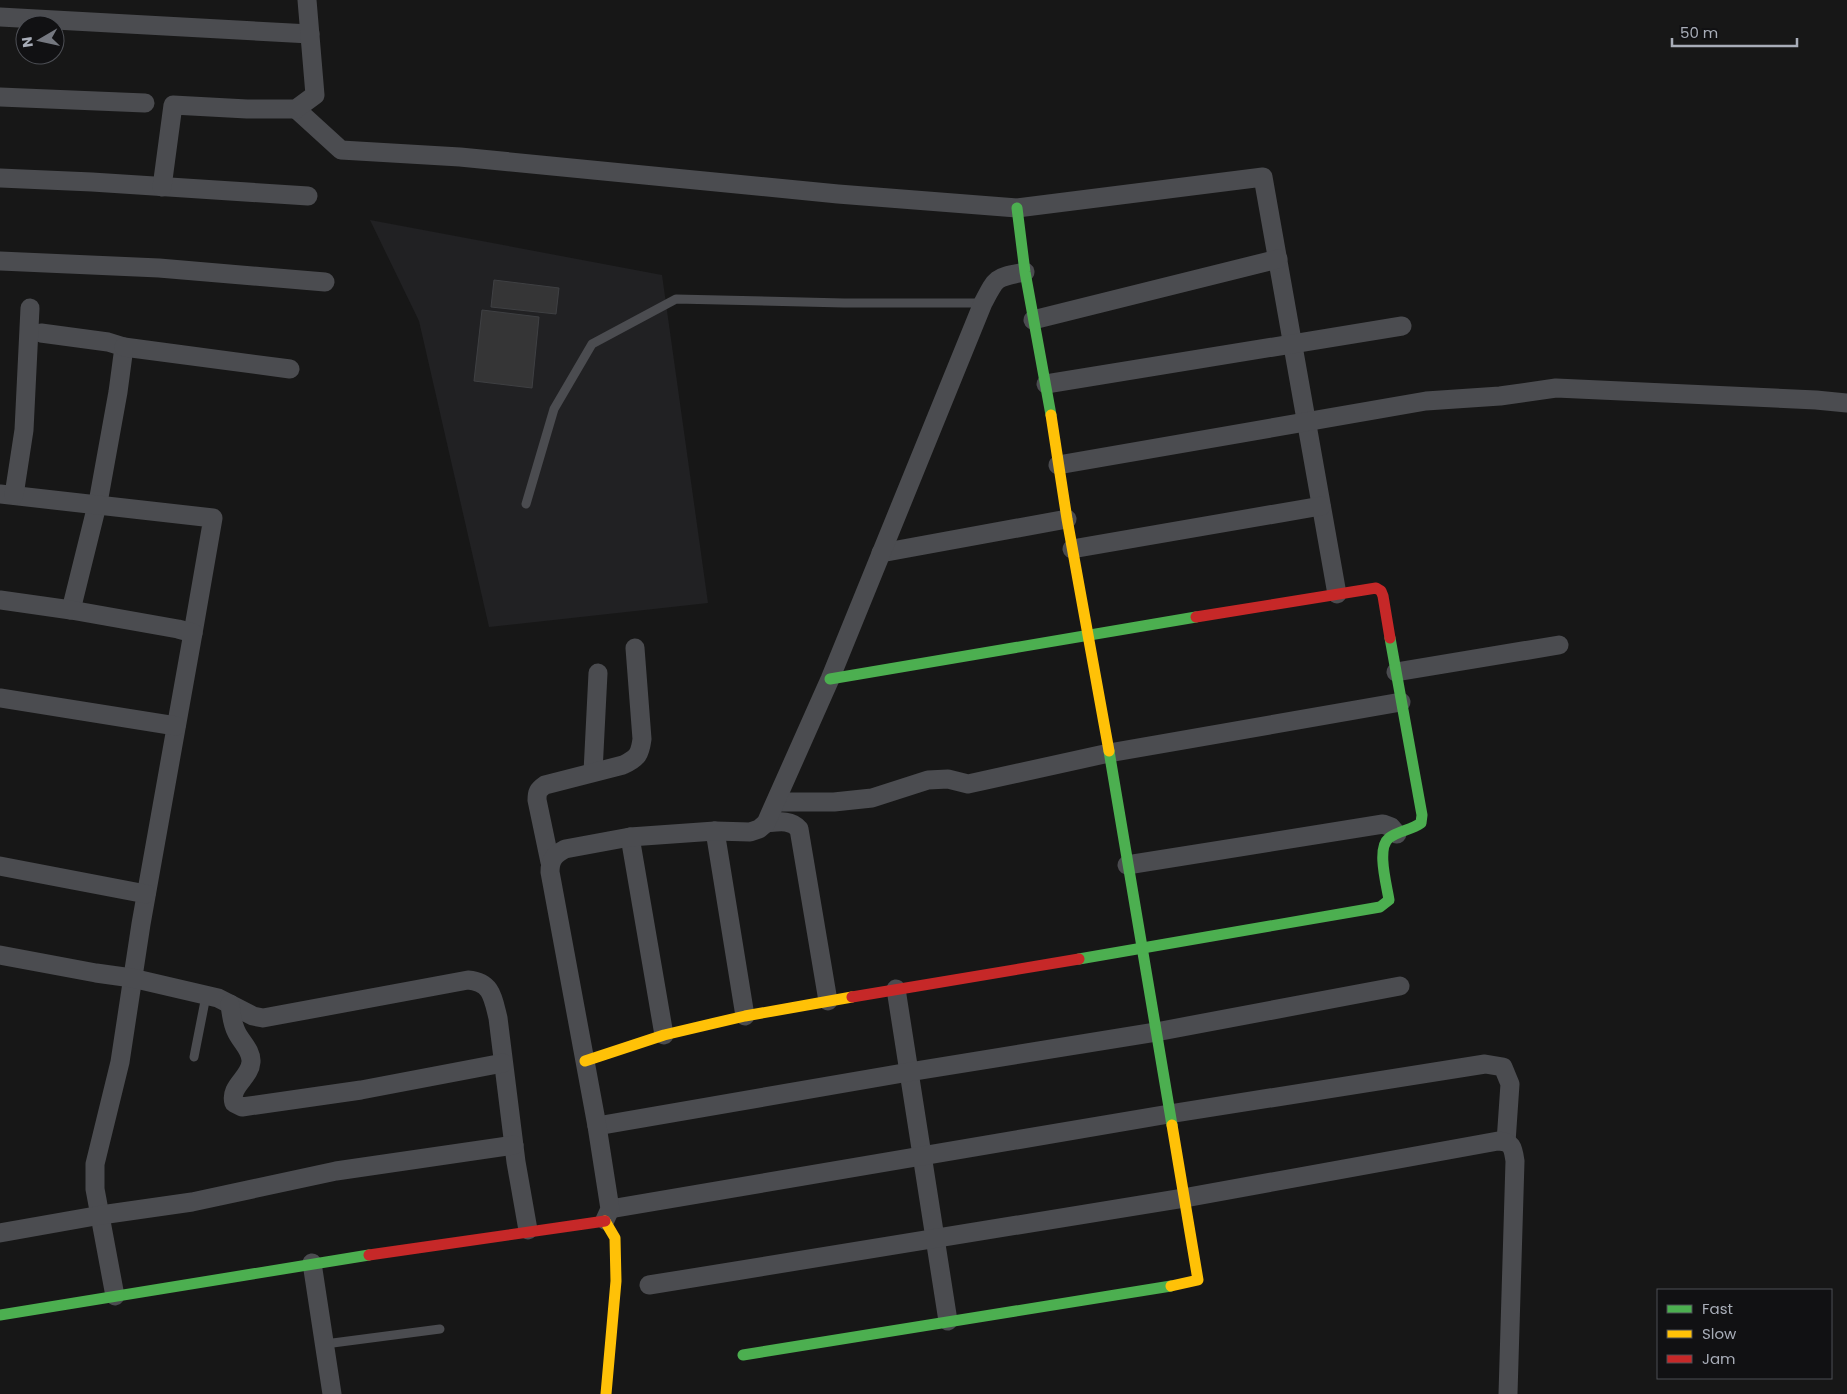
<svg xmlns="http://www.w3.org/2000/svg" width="1847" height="1394" font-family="Poppins,sans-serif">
  <rect width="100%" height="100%" fill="#171717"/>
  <polygon fill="#212123" points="370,220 662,275 708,603 489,627 419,321"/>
  <g fill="#353536" stroke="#3f4043">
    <polygon points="494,280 559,288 556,314 491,307"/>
    <polygon points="482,310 539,317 532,388 474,381"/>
  </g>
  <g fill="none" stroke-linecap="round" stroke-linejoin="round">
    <g stroke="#4b4c50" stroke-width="9">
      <polyline points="526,504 554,409 592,344 676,299 844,303 983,303"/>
      <polyline points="194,1057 206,996"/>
      <polyline points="325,1344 440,1329"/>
    </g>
    <g stroke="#4b4c50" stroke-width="19">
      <polyline points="0,17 310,34"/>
      <polyline points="0,97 145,103"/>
      <polyline points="296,109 341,150 460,157 838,194 1017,208 1263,177 1337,594"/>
      <polyline points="0,178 92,182 308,196"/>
      <polyline points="162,187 173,105 247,109 296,109 315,95 307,0"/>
      <polyline points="0,261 159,268 325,282"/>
      <polyline points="1033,320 1278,259"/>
      <polyline points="41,333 108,342 124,347 118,392 99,497 71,610"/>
      <polyline points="124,347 290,369"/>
      <polyline points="1046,384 1402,326"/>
      <polyline points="1058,465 1426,401 1500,396 1556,388 1816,400 1847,403"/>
      <polyline points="0,494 213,518 193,633"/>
      <polyline points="14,495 24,430 30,308"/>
      <polyline points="1072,549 1321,506"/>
      <polyline points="881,553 1067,519"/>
      <polyline points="0,600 71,610 178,629 193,633 141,924 120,1062 95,1164 95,1189 115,1296"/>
      <polyline points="1396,672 1559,645"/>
      <polyline points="0,698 176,726"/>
      <polyline points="593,772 598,673"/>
      <polyline points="776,802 834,802 872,798 928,780 948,779 968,784 1109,753 1401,702"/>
      <path d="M766,823C777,822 791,819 799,829L828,1001"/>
      <polyline points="715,831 745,1016"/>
      <polyline points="630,837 664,1035"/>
      <path d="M550,862L537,800C537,792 538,790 545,785L623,765C638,758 640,754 642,739L635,648"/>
      <polyline points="1127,865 1383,824 1391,827 1397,834"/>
      <polyline points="0,866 146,894"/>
      <path d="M0,955L96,973L132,978L218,998L253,1016L263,1018L468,980C492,982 493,998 498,1018L516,1162L528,1230"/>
      <polyline points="896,989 948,1321"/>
      <path d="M230,1004C231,1013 232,1023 236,1031C240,1041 252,1050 251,1062C250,1078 229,1086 234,1103L242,1107L361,1090L503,1063"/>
      <polyline points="597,1126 909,1072 1156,1032 1400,986"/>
      <polyline points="610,1209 1169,1114 1485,1064 1503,1067 1510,1084 1506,1142"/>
      <path d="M605,1220L610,1209L597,1126L550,872C550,860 554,855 565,849L630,837L715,831L750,832L759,829L766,823L830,679L983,303C997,276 995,278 1025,272"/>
      <polyline points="0,1233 101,1215 192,1202 336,1171 514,1145"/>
      <polyline points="312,1263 332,1394"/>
      <path d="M649,1285L1184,1198L1498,1141C1512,1142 1513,1147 1515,1161L1508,1394"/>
    </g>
    <g stroke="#4caf50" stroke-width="11">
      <polyline points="1017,208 1025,272 1051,415"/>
      <polyline points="830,679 1196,617"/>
      <polyline points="1109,751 1172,1125"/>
      <path d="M1079,959L1380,907L1389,900C1387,886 1376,848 1389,838C1398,831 1411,830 1421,823L1422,815L1390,638"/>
      <polyline points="0,1315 369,1255"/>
      <polyline points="743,1355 1171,1286"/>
    </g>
    <g stroke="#ffc107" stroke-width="11">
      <polyline points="1051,415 1067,519 1109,751"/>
      <polyline points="585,1061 664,1035 745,1016 852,997"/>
      <polyline points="605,1221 615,1238 616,1281 606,1394"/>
      <polyline points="1171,1286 1198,1280 1172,1125"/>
    </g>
    <g stroke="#c62828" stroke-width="11">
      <polyline points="1196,617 1376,588 1381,591 1383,596 1390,638"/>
      <polyline points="852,997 1079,959"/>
      <polyline points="369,1255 605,1221"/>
    </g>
  </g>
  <rect x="1657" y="1289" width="175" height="90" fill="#111113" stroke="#4d4f55"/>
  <rect x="1667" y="1305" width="25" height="8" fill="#4caf50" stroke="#4d4f55"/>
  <text x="1702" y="1314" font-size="15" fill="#a8adb8">Fast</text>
  <rect x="1667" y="1330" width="25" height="8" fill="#ffc107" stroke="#4d4f55"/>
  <text x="1702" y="1339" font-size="15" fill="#a8adb8">Slow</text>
  <rect x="1667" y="1355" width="25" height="8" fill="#c62828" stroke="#4d4f55"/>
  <text x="1702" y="1364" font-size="15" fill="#a8adb8">Jam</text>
  <g transform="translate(40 40) rotate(261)"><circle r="24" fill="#111113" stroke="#4d4f55"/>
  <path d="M0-4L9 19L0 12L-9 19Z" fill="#757880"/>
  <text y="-8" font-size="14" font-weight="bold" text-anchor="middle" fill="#a8adb8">N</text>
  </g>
  <path d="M1672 38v8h125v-8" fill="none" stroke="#a8adb8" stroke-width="2.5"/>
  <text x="1680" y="38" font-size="15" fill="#a8adb8" stroke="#111113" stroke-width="4" paint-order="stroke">50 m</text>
</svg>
